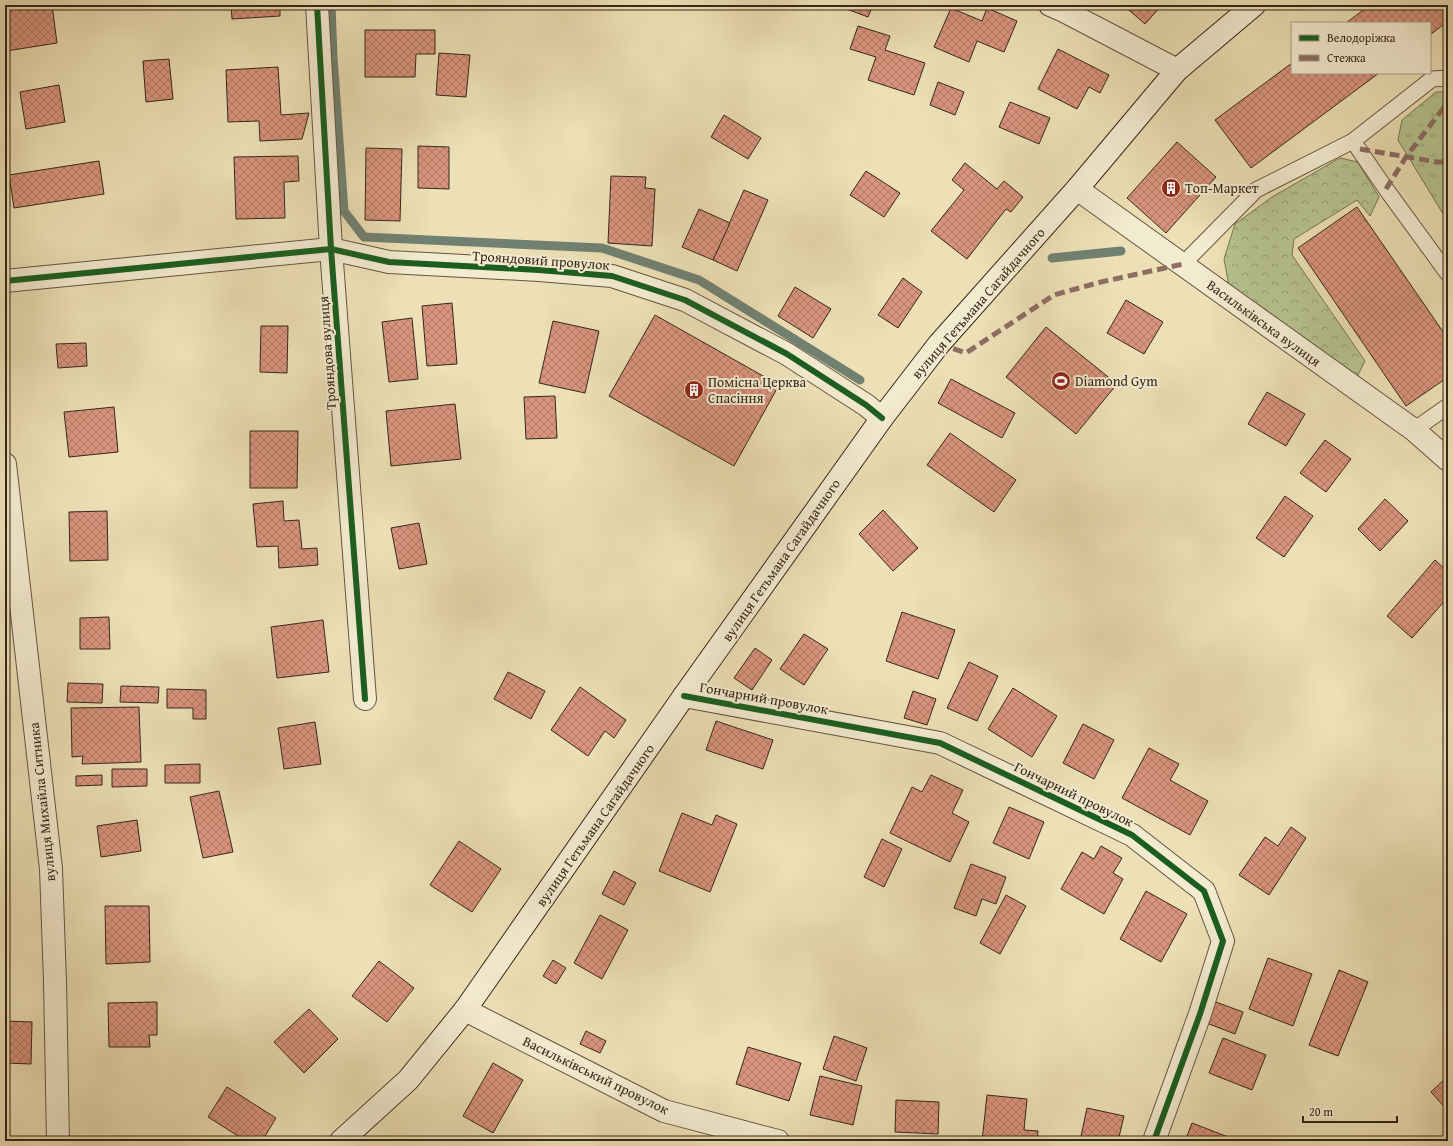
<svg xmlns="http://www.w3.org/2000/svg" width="1453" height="1146" font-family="'Gentium Book Plus',serif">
  <defs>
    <pattern id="grass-tufts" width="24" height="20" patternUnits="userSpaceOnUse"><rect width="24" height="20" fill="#b6c390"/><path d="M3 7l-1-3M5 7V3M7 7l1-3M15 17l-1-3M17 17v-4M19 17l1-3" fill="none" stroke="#959e75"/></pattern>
    <pattern id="forest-crowns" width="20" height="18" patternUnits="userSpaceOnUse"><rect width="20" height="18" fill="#b6c390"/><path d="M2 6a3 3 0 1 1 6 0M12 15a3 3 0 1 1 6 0" fill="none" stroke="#959e75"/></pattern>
    <pattern id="building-cross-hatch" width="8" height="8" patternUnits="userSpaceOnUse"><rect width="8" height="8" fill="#d9947d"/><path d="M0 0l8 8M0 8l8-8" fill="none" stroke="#b17966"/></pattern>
  </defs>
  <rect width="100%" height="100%" fill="#ede0b6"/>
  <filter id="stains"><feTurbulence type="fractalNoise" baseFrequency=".005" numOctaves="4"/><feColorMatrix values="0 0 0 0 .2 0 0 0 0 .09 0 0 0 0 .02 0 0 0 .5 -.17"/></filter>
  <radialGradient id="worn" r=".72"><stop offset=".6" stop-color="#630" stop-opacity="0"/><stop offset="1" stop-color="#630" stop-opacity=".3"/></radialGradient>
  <polygon fill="url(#grass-tufts)" stroke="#767554" points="1436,92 1448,92 1448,222 1398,140 1402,120"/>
  <polygon fill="url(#forest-crowns)" stroke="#767554" points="1340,158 1358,162 1379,197 1370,216 1357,200 1294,239 1292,255 1365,361 1357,377 1229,286 1224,259 1235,224 1272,197"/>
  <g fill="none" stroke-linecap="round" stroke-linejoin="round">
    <g stroke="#718171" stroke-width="9">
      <polyline points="331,5 333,57 344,211 364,237 602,248 699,280 860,380"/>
      <polyline points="1052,258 1121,251"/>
    </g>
  </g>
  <g fill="url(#building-cross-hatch)" stroke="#352719">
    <polygon points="21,5 52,5 57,43 6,51 5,7"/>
    <polygon points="231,5 280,5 280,16 232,19"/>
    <polygon points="836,5 873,5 868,17"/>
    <polygon points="1123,5 1162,5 1145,24"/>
    <polygon points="1370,5 1439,5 1448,18 1448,21 1430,35 1430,23 1346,23"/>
    <polygon points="951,8 982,21 987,8 1017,21 1004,52 977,41 969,62 934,47"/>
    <polygon points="858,26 890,36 885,50 925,63 914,95 868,80 876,57 850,49"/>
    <polygon points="365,30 435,30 435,54 416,54 415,77 365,77"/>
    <polygon points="1058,49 1109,75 1100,93 1089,87 1077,109 1038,89"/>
    <polygon points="439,53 470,55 466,97 436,95"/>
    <polygon points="169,59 173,99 146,102 143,61"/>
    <polygon points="1292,63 1292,73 1379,73 1251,168 1215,120"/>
    <polygon points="278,67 281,115 309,113 302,139 260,141 259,121 228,122 226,70"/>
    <polygon points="938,82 964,92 955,115 930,105"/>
    <polygon points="59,85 65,122 26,129 20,92"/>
    <polygon points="1010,102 1050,118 1039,144 999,127"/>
    <polygon points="724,115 761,138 748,159 711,137"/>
    <polygon points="1177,142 1216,177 1166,233 1127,198"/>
    <polygon points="418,146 449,147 449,189 418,188"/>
    <polygon points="366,148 402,149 400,221 365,220"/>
    <polygon points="298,156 299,181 284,182 285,218 236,219 234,157"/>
    <polygon points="99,161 104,194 14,208 9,175"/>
    <polygon points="965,163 997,189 1004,181 1023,197 1011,212 1006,209 967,259 931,231 964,190 952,180"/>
    <polygon points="866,171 900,193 884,217 850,195"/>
    <polygon points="611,176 646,177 645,188 655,189 652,246 608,243"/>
    <polygon points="744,190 768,200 737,271 713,260"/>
    <polygon points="1357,207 1448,339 1448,377 1406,406 1298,248"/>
    <polygon points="699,209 730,223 713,260 682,247"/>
    <polygon points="903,278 922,292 898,328 878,315"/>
    <polygon points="795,287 831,309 813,338 778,316"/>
    <polygon points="1126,300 1163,322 1144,354 1107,333"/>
    <polygon points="452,303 457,364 427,366 422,306"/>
    <polygon points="655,315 779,385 734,466 609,396"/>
    <polygon points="412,318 418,379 389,382 382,322"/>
    <polygon points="553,321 599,331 585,393 539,383"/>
    <polygon points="261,326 288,326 287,373 260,372"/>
    <polygon points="1046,327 1117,384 1076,434 1006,377"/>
    <polygon points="86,343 87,366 58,368 56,344"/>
    <polygon points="951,379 1015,413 1002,438 938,403"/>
    <polygon points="1267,392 1305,414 1286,446 1248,424"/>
    <polygon points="555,396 557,438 526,439 524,397"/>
    <polygon points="455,404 461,459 391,466 386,411"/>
    <polygon points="114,407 118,452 69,457 64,412"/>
    <polygon points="250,431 298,431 297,488 250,488"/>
    <polygon points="950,433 1016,480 994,512 927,465"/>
    <polygon points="1325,440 1351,459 1326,492 1300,473"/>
    <polygon points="1285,496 1313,516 1284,557 1256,538"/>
    <polygon points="1385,499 1408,521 1380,551 1358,529"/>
    <polygon points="283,501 284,521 299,520 302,549 317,548 318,565 279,568 278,546 257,547 253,504"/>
    <polygon points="883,510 918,548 893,571 859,534"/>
    <polygon points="107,511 108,560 70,561 69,512"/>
    <polygon points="419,523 427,564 399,569 391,528"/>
    <polygon points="1435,560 1448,572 1448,597 1412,638 1387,616"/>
    <polygon points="902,612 955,630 938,679 886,661"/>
    <polygon points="109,617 110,649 80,649 80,618"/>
    <polygon points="323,620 329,672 277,678 271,627"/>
    <polygon points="804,634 828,649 804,685 780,669"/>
    <polygon points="755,648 772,660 752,690 734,678"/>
    <polygon points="969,662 998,676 977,721 947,708"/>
    <polygon points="508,672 545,691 531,719 494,699"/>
    <polygon points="68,683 103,684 102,703 67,702"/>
    <polygon points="121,686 159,687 158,703 120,702"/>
    <polygon points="580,687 626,720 614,738 605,731 588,756 551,730"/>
    <polygon points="1013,688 1057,716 1032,757 988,729"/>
    <polygon points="167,689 206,690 206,719 193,719 193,708 167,708"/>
    <polygon points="913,691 936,699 927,725 904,718"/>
    <polygon points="139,707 141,762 82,764 83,756 72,757 71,708"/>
    <polygon points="716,721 773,740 763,769 706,750"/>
    <polygon points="315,722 321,764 284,769 278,728"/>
    <polygon points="1083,724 1114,740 1094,779 1063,763"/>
    <polygon points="1149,748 1179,764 1170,780 1208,801 1190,835 1122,798"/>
    <polygon points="200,764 200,783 165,783 165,765"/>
    <polygon points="112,769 147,769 147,786 112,787"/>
    <polygon points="102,775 102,785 76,786 76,776"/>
    <polygon points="931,775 963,790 952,813 969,822 950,862 890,833 912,787 922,792"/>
    <polygon points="219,791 233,852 203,858 190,797"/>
    <polygon points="1009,807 1044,822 1029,859 993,843"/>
    <polygon points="682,813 712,825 716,815 737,824 710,892 659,871"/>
    <polygon points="137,820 141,851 101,857 97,826"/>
    <polygon points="1291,827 1306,838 1269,895 1239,875 1265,837 1278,846"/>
    <polygon points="882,839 902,849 884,887 864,877"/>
    <polygon points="459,841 501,869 472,912 430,885"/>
    <polygon points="1101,846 1122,858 1113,873 1123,879 1104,914 1061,889 1082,852 1094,859"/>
    <polygon points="971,864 1006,877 996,904 982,899 976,916 954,908"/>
    <polygon points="614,871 636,883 624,905 602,894"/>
    <polygon points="1146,891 1187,914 1161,962 1120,939"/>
    <polygon points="1006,895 1026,906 1000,954 980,943"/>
    <polygon points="105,906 149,906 150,962 106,964"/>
    <polygon points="600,915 628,930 602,979 574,963"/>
    <polygon points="1268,958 1312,974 1293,1026 1249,1009"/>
    <polygon points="553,960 566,968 556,984 543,976"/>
    <polygon points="379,961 414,988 387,1022 352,996"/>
    <polygon points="1339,970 1368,982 1338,1056 1309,1045"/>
    <polygon points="1213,1001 1243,1012 1235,1034 1204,1022"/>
    <polygon points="157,1002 157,1035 149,1035 150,1047 109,1047 108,1003"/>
    <polygon points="309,1009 338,1039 304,1073 274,1042"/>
    <polygon points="5,1021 32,1022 31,1064 5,1063"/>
    <polygon points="586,1031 606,1041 600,1053 580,1044"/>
    <polygon points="834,1036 867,1048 856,1081 823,1069"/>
    <polygon points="1223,1038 1266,1055 1252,1090 1209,1073"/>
    <polygon points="748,1047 801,1063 789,1101 736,1084"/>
    <polygon points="493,1063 523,1080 493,1133 463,1116"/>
    <polygon points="820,1076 862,1086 853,1125 810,1115"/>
    <polygon points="1448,1076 1448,1111 1431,1092"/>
    <polygon points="227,1087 276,1118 262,1141 246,1141 208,1117"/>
    <polygon points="987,1095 1027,1099 1024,1130 1038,1131 1037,1141 982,1141"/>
    <polygon points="896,1100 939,1102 938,1134 895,1132"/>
    <polygon points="1087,1108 1124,1116 1118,1141 1080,1141"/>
    <polygon points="1192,1123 1236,1140 1235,1141 1185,1141"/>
  </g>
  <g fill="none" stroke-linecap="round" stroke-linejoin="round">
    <defs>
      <g id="service">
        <polyline points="1353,141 1386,189 1448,274"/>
        <polyline points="1183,264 1256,190 1353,141 1432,79 1448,78"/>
        <polyline points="1414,430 1448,406"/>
      </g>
      <g id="minor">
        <polyline points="317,5 331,249 365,699"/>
        <polyline points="1050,5 1064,11 1177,70"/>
        <polyline points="1077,189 1414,430 1448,460"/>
        <polyline points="5,281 331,249 389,262 539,270 612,276 685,300 787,354 866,405 882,418"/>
        <polyline points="5,464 51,869 55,982 58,1141"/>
        <polyline points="684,696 940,743 1132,835 1204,891 1223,941 1200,1014 1154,1141"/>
        <polyline points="465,1010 664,1111 778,1141"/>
      </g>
      <polyline id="secondary" points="341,1141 408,1080 465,1010 684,696 882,418 939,344 1077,189 1177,70 1254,5"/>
    </defs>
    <use href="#service" stroke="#635540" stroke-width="17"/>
    <use href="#minor" stroke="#635540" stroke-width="24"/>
    <use href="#secondary" stroke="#352719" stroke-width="24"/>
    <use href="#service" stroke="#f3ebd0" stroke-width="15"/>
    <use href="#minor" stroke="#f3ebd0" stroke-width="22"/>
    <use href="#secondary" stroke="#f3ebd0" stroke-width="22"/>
    <g stroke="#8d6e63" stroke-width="5" stroke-dasharray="10 5" stroke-linecap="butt">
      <polyline points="1360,149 1437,162 1448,162"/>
      <polyline points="1386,189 1406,157 1448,102"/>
      <polyline points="939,344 966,353 1054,295 1101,282 1183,264"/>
    </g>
    <defs>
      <g id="cycleway">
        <polyline points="317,5 331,249 365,699"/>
        <polyline points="5,281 331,249 389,262 539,270 612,276 685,300 787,354 866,405 882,418"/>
        <polyline points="684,696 940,743 1132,835 1204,891 1223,941 1200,1014 1154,1141"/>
      </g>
    </defs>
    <use href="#cycleway" stroke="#f3ebd0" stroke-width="8"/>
    <use href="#cycleway" stroke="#1b5e20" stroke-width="6"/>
  </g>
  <defs>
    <symbol id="building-disc" viewBox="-11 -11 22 22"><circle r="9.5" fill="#8f2418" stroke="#f3ebd0"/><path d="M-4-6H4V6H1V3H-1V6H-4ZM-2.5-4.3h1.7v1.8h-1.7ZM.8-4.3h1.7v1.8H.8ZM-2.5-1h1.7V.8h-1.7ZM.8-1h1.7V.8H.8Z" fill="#fff"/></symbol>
    <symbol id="stadium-disc" viewBox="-11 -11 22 22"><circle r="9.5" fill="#8f2418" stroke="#f3ebd0"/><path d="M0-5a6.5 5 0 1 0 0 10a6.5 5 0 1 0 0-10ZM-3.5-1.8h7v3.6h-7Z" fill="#fff"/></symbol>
  </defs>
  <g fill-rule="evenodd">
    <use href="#building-disc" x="1160" y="177" width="22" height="22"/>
    <use href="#stadium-disc" x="1050" y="370" width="22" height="22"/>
    <use href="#building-disc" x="683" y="379" width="22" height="22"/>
  </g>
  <g text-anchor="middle" stroke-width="4" stroke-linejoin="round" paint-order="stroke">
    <g font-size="14" fill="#352719" stroke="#f3ebd0" text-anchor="start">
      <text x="1185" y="193">Топ-Маркет</text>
      <text x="1075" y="386">Diamond Gym</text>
      <text x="708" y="387">Помісна Церква<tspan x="708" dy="16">Спасіння</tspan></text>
    </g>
    <g font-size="14" fill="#352719" stroke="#f3ebd0">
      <text transform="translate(541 260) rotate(4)" y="5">Трояндовий провулок</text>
      <text transform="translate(978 303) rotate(-49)" y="5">вулиця Гетьмана Сагайдачного</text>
      <text transform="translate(1264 323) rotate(36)" y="5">Васильківська вулиця</text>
      <text transform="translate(327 353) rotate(-94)" y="5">Трояндова вулиця</text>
      <text transform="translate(781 560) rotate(-55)" y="5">вулиця Гетьмана Сагайдачного</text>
      <text transform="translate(764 698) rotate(10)" y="5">Гончарний провулок</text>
      <text transform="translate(1074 794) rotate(26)" y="5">Гончарний провулок</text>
      <text transform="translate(42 802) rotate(-96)" y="5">вулиця Михайла Ситника</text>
      <text transform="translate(595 825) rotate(-55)" y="5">вулиця Гетьмана Сагайдачного</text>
      <text transform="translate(596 1075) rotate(26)" y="5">Васильківський провулок</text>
    </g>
  </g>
  <rect width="1453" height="1146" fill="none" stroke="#ede0b6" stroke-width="20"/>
  <rect x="6" y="6" width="1441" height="1134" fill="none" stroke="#352719" stroke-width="2"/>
  <rect x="10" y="10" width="1433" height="1126" fill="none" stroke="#352719"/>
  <rect x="1291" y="22" width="140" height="52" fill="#f3ebd0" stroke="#a79d87"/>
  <rect x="1299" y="35" width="20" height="6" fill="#1b5e20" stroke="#a79d87"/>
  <text x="1327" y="42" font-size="12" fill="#352719">Велодоріжка</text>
  <rect x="1299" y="55" width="20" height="6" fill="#8d6e63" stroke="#a79d87"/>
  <text x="1327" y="62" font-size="12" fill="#352719">Стежка</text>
  <path d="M1303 1116v6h94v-6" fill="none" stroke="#352719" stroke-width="2"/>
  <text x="1309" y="1116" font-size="12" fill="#352719" stroke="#f3ebd0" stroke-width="3" paint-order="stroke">20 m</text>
  <rect width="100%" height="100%" filter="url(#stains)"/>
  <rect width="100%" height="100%" fill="url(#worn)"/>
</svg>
